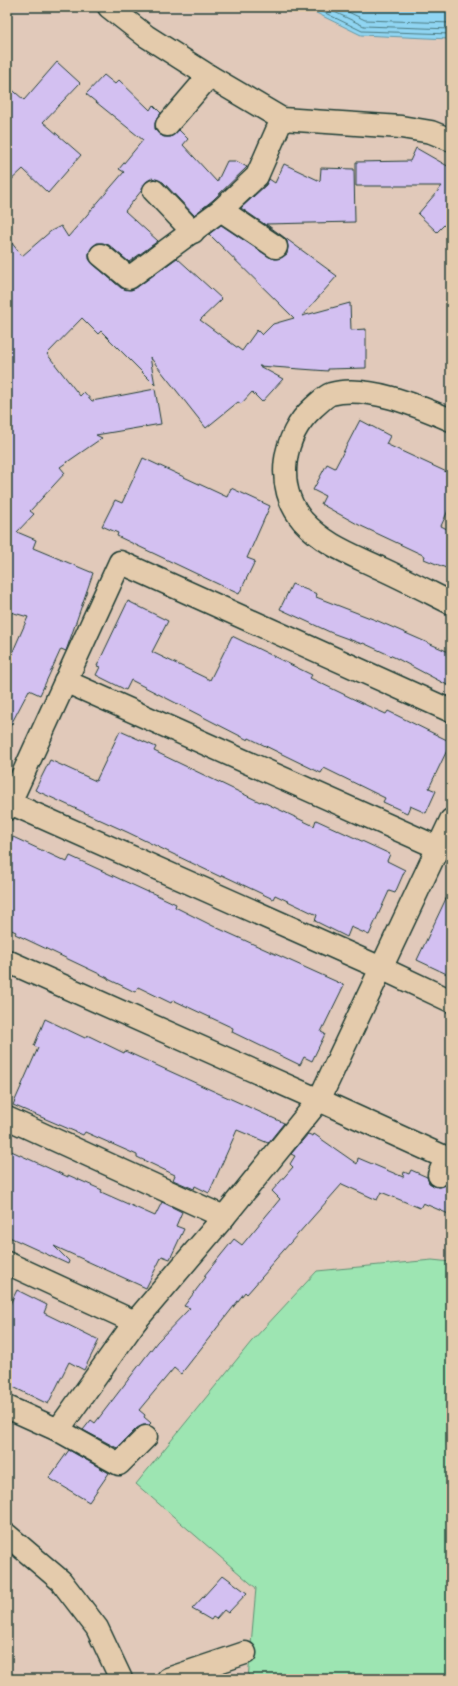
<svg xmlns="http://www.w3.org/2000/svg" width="458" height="1686" font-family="Mali,sans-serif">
  <rect width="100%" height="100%" fill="#e1c9ba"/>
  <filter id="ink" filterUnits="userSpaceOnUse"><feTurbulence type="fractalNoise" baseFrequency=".025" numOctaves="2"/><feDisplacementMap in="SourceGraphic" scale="8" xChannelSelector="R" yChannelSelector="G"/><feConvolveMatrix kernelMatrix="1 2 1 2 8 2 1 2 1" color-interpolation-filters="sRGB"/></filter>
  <g filter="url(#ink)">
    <polygon fill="#9de5b2" stroke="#5e9173" points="432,1260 451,1262 451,1679 248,1679 256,1588 136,1484 251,1342 317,1271"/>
    <polygon fill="#90d5f2" stroke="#6398a6" points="304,7 450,7 449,39 361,35"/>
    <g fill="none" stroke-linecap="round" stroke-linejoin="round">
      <g stroke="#4c7a80" stroke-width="1">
        <polyline points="313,7 362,31 451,34"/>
        <polyline points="324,7 364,26 451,29"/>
        <polyline points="338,7 365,20 451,23"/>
      </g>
    </g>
    <g fill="#d3c0f1" stroke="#1f3d34">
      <polygon points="57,62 80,83 43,122 81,155 48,193 23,169 7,184 7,85 24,100"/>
      <polygon points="104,75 115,84 119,80 150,110 153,105 161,113 155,123 155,129 159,134 164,137 171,137 179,130 188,139 183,145 217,182 227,161 236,161 247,167 213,200 194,215 163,182 152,178 146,182 142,190 125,211 158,241 129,262 109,245 103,243 97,243 92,247 89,253 89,259 93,264 121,288 131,290 136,288 177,258 222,299 200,320 242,351 257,330 262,335 273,324 294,318 209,234 221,225 269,257 275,259 281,258 287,254 288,247 287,241 283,237 241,208 266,185 269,179 275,183 284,164 320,181 321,168 354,169 355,222 266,224 337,276 302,316 350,303 351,330 366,329 366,368 328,369 328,371 259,366 283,379 262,402 252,392 241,404 238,402 206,428 150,357 155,385 101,331 98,334 82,318 47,354 80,396 84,392 92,401 155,389 161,424 96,435 102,438 60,467 65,473 30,511 34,514 17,532 36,540 33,548 93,573 66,651 61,649 40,695 29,690 7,732 7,665 28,617 7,611 7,237 22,256 51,231 61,226 68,237 124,172 119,169 143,140 86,94"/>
      <polygon points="416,148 451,168 451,218 437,232 418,214 442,186 356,186 356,162 410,161"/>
      <polygon points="360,420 390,436 386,444 451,474 451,504 441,526 451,531 451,570 424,559 425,556 359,525 321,504 325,496 313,490 327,464 335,468"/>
      <polygon points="143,458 227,497 231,488 270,506 247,558 255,561 239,594 117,536 118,533 102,526 115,500 122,503"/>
      <polygon points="292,584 317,594 316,597 378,621 451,653 451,687 396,658 363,643 362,644 332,633 280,609"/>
      <polygon points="128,601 168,621 152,652 210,680 232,636 312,675 310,678 368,706 386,714 388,711 451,742 429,788 436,791 426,813 410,806 407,813 383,802 385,798 324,768 321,773 249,738 248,740 131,680 126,690 96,675 100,667 97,666"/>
      <polygon points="120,731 156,747 154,751 260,802 261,801 314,826 316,820 390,854 387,861 405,870 395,893 389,891 369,935 351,927 347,937 315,921 317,915 275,895 273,899 222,875 221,877 127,832 35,790 50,760 96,781"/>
      <polygon points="13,837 67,862 70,856 148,892 148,891 176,904 175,907 213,926 344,985 321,1032 325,1034 312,1061 304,1057 300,1065 232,1032 233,1028 173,1000 171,1003 138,987 135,992 108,979 108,978 15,934 16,932 7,928 7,850"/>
      <polygon points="451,888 451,976 417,960"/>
      <polygon points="45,1019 85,1038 87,1035 124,1053 125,1051 284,1123 268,1143 237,1130 209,1193 195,1186 194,1189 173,1180 175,1175 137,1157 137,1155 85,1132 83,1135 13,1105 38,1048 34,1046"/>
      <polygon points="308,1134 313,1136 314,1134 357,1164 358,1158 403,1177 404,1172 409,1174 411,1170 427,1177 429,1183 434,1186 440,1187 446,1185 451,1188 451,1215 423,1203 420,1208 381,1192 377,1200 342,1184 268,1268 269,1269 247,1294 245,1292 181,1374 174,1368 139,1410 145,1415 144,1417 151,1423 149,1425 143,1425 137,1428 117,1448 83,1430 91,1420 95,1423 157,1342 190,1308 184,1306 206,1277 204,1276 234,1239 242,1245 280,1199 272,1191 293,1167 290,1164 295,1156 291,1154"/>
      <polygon points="7,1149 68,1177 68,1175 102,1190 101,1192 155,1216 162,1202 182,1212 176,1226 184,1229 170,1259 162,1256 146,1288 54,1246 69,1261 68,1264 7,1236"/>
      <polygon points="17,1290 47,1305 44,1313 99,1340 84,1370 69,1362 48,1404 7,1384 7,1310"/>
      <polygon points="69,1450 109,1473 89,1502 49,1478"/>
      <polygon points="223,1575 247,1593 228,1613 224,1610 216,1619 213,1617 211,1620 192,1609"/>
    </g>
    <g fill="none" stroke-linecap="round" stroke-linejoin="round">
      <defs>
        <g id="minor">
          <polyline points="109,7 146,36 209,76 282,119 401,127 431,132 451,140"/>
          <polyline points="167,125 209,76"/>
          <polyline points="154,191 193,232"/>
          <polyline points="221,210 276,247"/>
          <polyline points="101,255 129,278 221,210 257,176 282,119"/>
          <path d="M451,420C418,406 367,384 331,394C325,396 319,403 314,407C282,435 274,487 303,521C325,545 351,554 380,568C404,579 427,591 451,603"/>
          <polyline points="65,681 439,848"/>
          <polyline points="10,803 381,968 451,1001"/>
          <polyline points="7,809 120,562 451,711"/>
          <polyline points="7,961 319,1100 451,820"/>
          <polyline points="7,1118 224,1217"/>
          <polyline points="439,1175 446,1158"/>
          <polyline points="7,1263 135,1322"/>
          <polyline points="7,1407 58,1430 135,1322 224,1217 319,1100 451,1160"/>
          <polyline points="58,1430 119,1464 146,1437"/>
          <polyline points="168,1679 245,1653"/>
        </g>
        <polyline id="major" points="7,1535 61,1581 97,1628 121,1679"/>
      </defs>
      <use href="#minor" stroke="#1f3d34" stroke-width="25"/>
      <use href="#major" stroke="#1f3d34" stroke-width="25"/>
      <use href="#minor" stroke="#e4cbac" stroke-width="22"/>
      <use href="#major" stroke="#e4cbac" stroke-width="22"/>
    </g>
  </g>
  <rect width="458" height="1686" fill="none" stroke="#e4cbac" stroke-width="24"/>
  <rect x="12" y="12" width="434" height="1662" fill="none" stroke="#1f3d34" stroke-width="1.5" filter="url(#ink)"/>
</svg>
